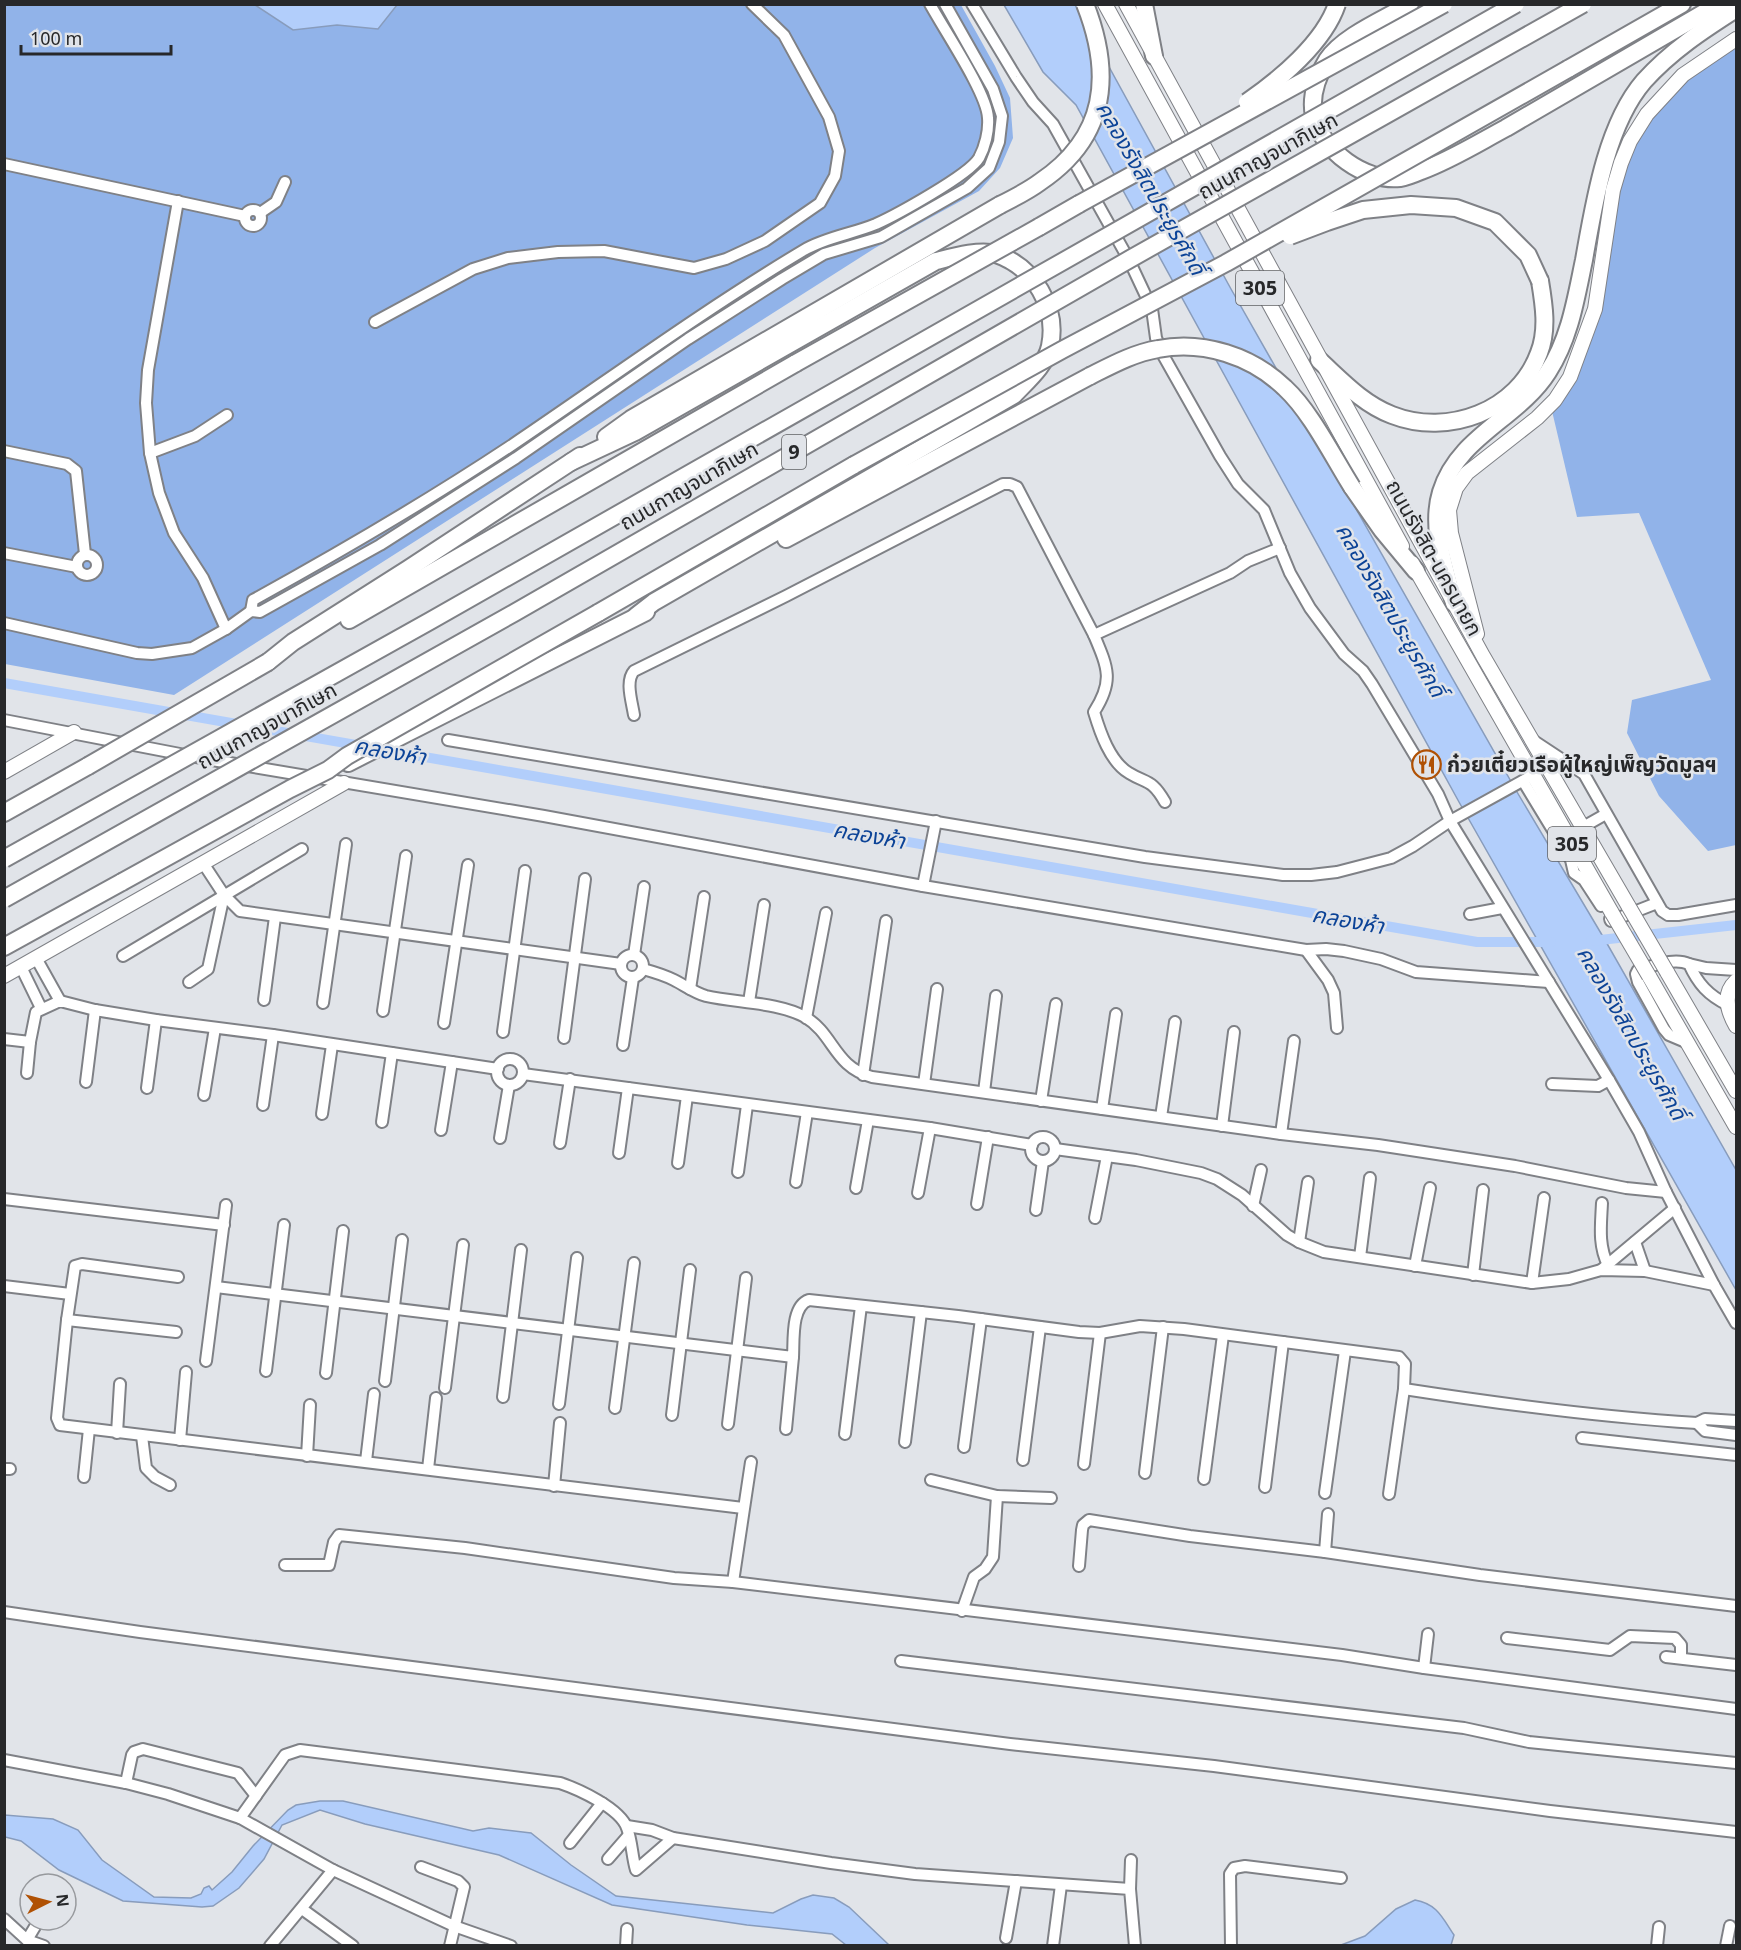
<svg xmlns="http://www.w3.org/2000/svg" width="1741" height="1950" font-family="'Noto Sans','Noto Sans Thai',sans-serif">
  <rect width="100%" height="100%" fill="#e1e4e9"/>
  <g fill="#91b3e9">
    <polygon points="4,5 961,5 995,66 1010,98 1013,138 1000,168 979,191 875,248 174,695 5,664"/>
    <polygon points="1736,45 1736,845 1708,851 1659,796 1627,733 1632,700 1711,680 1639,513 1577,517 1552,411 1581,366 1616,198 1631,148 1647,120 1687,76"/>
  </g>
  <g fill="#b2cefb" stroke="#889cbc" stroke-width="1.5">
    <polygon points="255,5 397,5 378,29 337,25 293,30"/>
    <polygon points="1004,5 1075,5 1231,289 1517,792 1605,940 1736,1170 1736,1290 1459,802 1076,105 1043,72"/>
    <polygon points="320,1801 343,1801 473,1831 489,1828 531,1833 571,1865 616,1896 773,1913 801,1899 813,1895 834,1898 849,1907 889,1945 846,1945 832,1934 747,1925 612,1905 499,1855 365,1824 320,1810 282,1825 264,1859 239,1888 213,1906 202,1907 123,1901 59,1870 21,1841 5,1837 5,1815 53,1819 78,1830 102,1860 154,1897 191,1898 201,1894 204,1888 209,1886 212,1890 232,1872 253,1846 288,1810 296,1805"/>
    <path d="M1415,1900C1437,1904 1442,1917 1454,1935L1451,1945H1272H1341L1365,1936L1396,1909Z"/>
  </g>
  <g fill="none" stroke-linecap="round" stroke-linejoin="round">
    <g stroke="#b2cefb" stroke-width="10">
      <polyline points="4,683 1477,942 1551,942"/>
      <polyline points="1591,941 1736,925"/>
    </g>
    <defs>
      <g id="minor">
        <polyline points="972,4 1016,77 1033,102 1053,124 1129,260 1152,309 1156,338 1163,355 1220,456 1238,484 1264,510 1290,573 1310,608 1344,654 1363,671 1372,684 1438,794 1450,821 1609,1080 1639,1132 1666,1192 1714,1285 1736,1323"/>
        <polyline points="4,164 245,216"/>
        <polyline points="178,201 148,370 146,403 150,453 159,493 174,533 203,578 226,629"/>
        <circle cx="253" cy="218" r="8"/>
        <polyline points="260,213 276,202 285,182"/>
        <polyline points="375,322 473,269 508,258 558,252 604,251 694,268 726,259 765,241 820,203 835,176 839,151 829,117 784,35 752,4"/>
        <polyline points="4,451 67,464 76,471 85,554"/>
        <polyline points="150,453 195,436 227,415"/>
        <polyline points="4,553 77,567"/>
        <circle cx="87" cy="565" r="10"/>
        <path d="M251,611L253,600C340,552 426,502 509,447C607,381 702,311 804,250C826,237 852,234 876,224C896,215 969,175 979,158C985,147 989,131 988,118C987,93 944,30 930,4"/>
        <polyline points="4,623 137,653 152,654 192,648 226,629 251,611 260,612 380,545 516,458 688,339 782,279 824,254 881,237 967,188 989,168 999,142 1002,116 993,89 945,4"/>
        <path d="M1094,635C1108,668 1114,681 1094,712C1100,732 1110,762 1129,773C1147,784 1152,779 1165,802"/>
        <path d="M634,715C632,702 625,681 634,671L786,596L1003,484H1010L1017,487L1094,635L1230,573L1248,561L1280,548"/>
        <polyline points="4,720 206,759 544,816 923,886 1306,950 1326,949 1344,951 1381,959 1416,972 1549,982"/>
        <polyline points="448,740 1145,857 1283,875 1311,875 1337,872 1391,858 1413,846 1450,821 1533,775"/>
        <polyline points="1534,741 1584,774 1662,911 1668,915 1678,915 1736,905"/>
        <polyline points="1523,781 1571,860 1574,873 1584,880 1601,906"/>
        <polyline points="1583,827 1606,814"/>
        <polyline points="203,863 224,895 240,911 621,964"/>
        <polyline points="923,886 936,821"/>
        <polyline points="1470,914 1502,908"/>
        <polyline points="1610,919 1611,921 1657,903"/>
        <polyline points="1306,950 1328,980 1334,993 1337,1028"/>
        <circle cx="632" cy="966" r="11"/>
        <polyline points="634,955 644,887"/>
        <polyline points="123,956 302,849"/>
        <polyline points="36,958 60,1001"/>
        <polyline points="1689,964 1706,968 1736,970"/>
        <polyline points="21,967 41,1008"/>
        <path d="M643,969C654,972 664,975 674,980C684,985 695,993 706,996C736,1003 778,1002 805,1017C834,1034 834,1067 872,1077L1281,1134L1378,1145L1515,1166L1626,1188L1666,1192"/>
        <polyline points="189,982 208,969 224,895"/>
        <polyline points="690,989 704,897"/>
        <polyline points="264,1000 275,917"/>
        <polyline points="749,1002 764,905"/>
        <polyline points="323,1003 346,844"/>
        <polyline points="383,1011 406,856"/>
        <polyline points="806,1018 826,913"/>
        <polyline points="444,1023 468,865"/>
        <polyline points="503,1032 525,871"/>
        <polyline points="564,1038 585,879"/>
        <polyline points="4,1039 30,1042 36,1012 60,1001 95,1010 156,1020 273,1035 498,1069"/>
        <path d="M1688,1043L1669,1035L1664,1029L1638,982L1636,974L1638,970C1654,966 1674,957 1689,964C1698,984 1708,995 1728,1005"/>
        <polyline points="623,1045 633,978"/>
        <circle cx="510" cy="1072" r="13"/>
        <polyline points="27,1073 30,1042"/>
        <polyline points="523,1074 930,1128 1032,1145"/>
        <polyline points="863,1075 886,921"/>
        <polyline points="86,1082 95,1010"/>
        <polyline points="924,1084 937,989"/>
        <polyline points="1552,1084 1598,1086 1609,1080"/>
        <polyline points="147,1088 156,1020"/>
        <polyline points="984,1092 996,996"/>
        <polyline points="204,1095 215,1028"/>
        <polyline points="1041,1101 1056,1004"/>
        <polyline points="263,1105 273,1035"/>
        <polyline points="1102,1109 1116,1014"/>
        <polyline points="322,1114 332,1045"/>
        <polyline points="1161,1117 1175,1022"/>
        <polyline points="382,1122 392,1053"/>
        <polyline points="1222,1126 1234,1032"/>
        <polyline points="441,1130 452,1062"/>
        <polyline points="1281,1134 1294,1041"/>
        <circle cx="1043" cy="1149" r="12"/>
        <polyline points="500,1138 509,1085"/>
        <polyline points="560,1143 570,1079"/>
        <polyline points="1055,1149 1136,1160 1201,1173 1217,1179 1242,1195 1287,1235 1299,1242 1324,1252 1532,1283 1569,1279 1601,1270 1645,1271 1714,1285"/>
        <polyline points="619,1153 628,1088"/>
        <polyline points="678,1163 687,1096"/>
        <polyline points="738,1172 747,1105"/>
        <polyline points="796,1182 807,1112"/>
        <polyline points="856,1188 868,1120"/>
        <polyline points="918,1193 930,1128"/>
        <polyline points="4,1199 224,1225"/>
        <path d="M1602,1203C1601,1225 1598,1245 1608,1265"/>
        <polyline points="977,1204 988,1137"/>
        <polyline points="1253,1206 1261,1170"/>
        <polyline points="1036,1210 1043,1161"/>
        <polyline points="1095,1218 1107,1156"/>
        <polyline points="1299,1242 1308,1182"/>
        <polyline points="1635,1242 1645,1271"/>
        <polyline points="1360,1257 1370,1178"/>
        <polyline points="1415,1266 1430,1188"/>
        <polyline points="1601,1270 1675,1208"/>
        <polyline points="1473,1275 1483,1190"/>
        <polyline points="178,1277 82,1264 75,1266 67,1320 57,1418 60,1425 743,1508"/>
        <polyline points="1532,1283 1544,1198"/>
        <polyline points="4,1286 70,1294"/>
        <path d="M216,1287L793,1357C794,1340 791,1306 809,1300L958,1316L1079,1332L1100,1333L1140,1326L1184,1329L1399,1357L1405,1364L1404,1389C1501,1404 1598,1417 1697,1423L1705,1419L1736,1421"/>
        <polyline points="67,1320 176,1332"/>
        <polyline points="206,1361 226,1205"/>
        <polyline points="266,1371 284,1225"/>
        <polyline points="326,1373 343,1231"/>
        <polyline points="385,1381 402,1240"/>
        <polyline points="445,1388 463,1245"/>
        <polyline points="503,1397 521,1250"/>
        <polyline points="559,1404 577,1258"/>
        <polyline points="615,1408 634,1263"/>
        <polyline points="672,1415 690,1270"/>
        <polyline points="1697,1423 1705,1431 1736,1435"/>
        <polyline points="728,1424 746,1278"/>
        <polyline points="786,1429 793,1357"/>
        <polyline points="117,1433 120,1384"/>
        <polyline points="845,1434 861,1306"/>
        <polyline points="142,1436 146,1468 155,1477 170,1485"/>
        <polyline points="1582,1438 1736,1455"/>
        <polyline points="180,1440 186,1372"/>
        <polyline points="905,1442 921,1312"/>
        <polyline points="964,1447 981,1319"/>
        <polyline points="307,1456 310,1405"/>
        <polyline points="1023,1460 1040,1327"/>
        <polyline points="366,1461 374,1394"/>
        <polyline points="1084,1464 1100,1333"/>
        <polyline points="4,1469 10,1469"/>
        <polyline points="428,1469 436,1398"/>
        <polyline points="1145,1473 1163,1327"/>
        <polyline points="84,1477 89,1429"/>
        <polyline points="1204,1479 1223,1335"/>
        <polyline points="931,1480 997,1496 1051,1498"/>
        <polyline points="554,1486 560,1423"/>
        <polyline points="1265,1487 1283,1342"/>
        <polyline points="1325,1493 1345,1351"/>
        <polyline points="1389,1494 1404,1389"/>
        <polyline points="1325,1552 1328,1514"/>
        <polyline points="285,1565 329,1565 334,1542 339,1535 465,1548 674,1578 733,1582 1342,1655 1424,1668 1736,1709"/>
        <polyline points="1079,1566 1082,1530 1083,1525 1089,1520 1190,1536 1325,1552 1480,1575 1736,1606"/>
        <polyline points="733,1582 751,1462"/>
        <polyline points="962,1611 974,1577 985,1569 993,1557 997,1496"/>
        <polyline points="4,1612 140,1632 1010,1744 1214,1766 1550,1811 1736,1832"/>
        <polyline points="1507,1638 1610,1650 1630,1636 1675,1638 1681,1645 1681,1658"/>
        <polyline points="1666,1657 1736,1665"/>
        <polyline points="901,1661 1464,1728 1529,1742 1736,1763"/>
        <polyline points="1424,1668 1428,1634"/>
        <polyline points="4,1760 126,1783 168,1794 240,1818 333,1870 454,1926 511,1946"/>
        <polyline points="126,1783 132,1755 134,1752 143,1749 238,1773 256,1796"/>
        <path d="M240,1818L285,1755L300,1750L560,1783C578,1789 620,1808 627,1828C632,1841 632,1857 636,1870L673,1838"/>
        <polyline points="627,1826 652,1830 673,1838 831,1863 915,1874 1130,1889 1135,1946"/>
        <polyline points="570,1843 602,1803"/>
        <polyline points="608,1859 628,1836"/>
        <polyline points="421,1867 458,1881 464,1887 450,1946"/>
        <polyline points="1130,1889 1131,1860"/>
        <polyline points="302,1909 353,1946"/>
        <polyline points="4,1919 27,1940 44,1946"/>
        <polyline points="1006,1938 1016,1881"/>
        <polyline points="27,1940 39,1920"/>
        <polyline points="270,1946 333,1870"/>
        <polyline points="626,1946 627,1929"/>
        <polyline points="1053,1946 1061,1885"/>
        <polyline points="1231,1946 1230,1874 1234,1868 1245,1866 1341,1878"/>
        <polyline points="1657,1946 1659,1927"/>
        <polyline points="1726,1946 1730,1926"/>
      </g>
      <g id="major">
        <polyline points="1105,4 1402,546"/>
        <polyline points="1126,4 1483,656 1629,907"/>
        <polyline points="1412,563 1612,913"/>
        <polyline points="1477,634 1451,533 1449,510 1456,488 1467,473 1537,418 1555,400 1570,377 1595,309 1613,190 1621,163 1630,141 1647,114 1683,75 1736,39"/>
        <polyline points="4,772 74,732"/>
        <polyline points="1667,972 1736,1091"/>
        <polyline points="4,976 344,783"/>
        <polyline points="1649,976 1736,1127"/>
        <path d="M1736,981C1722,994 1728,1012 1736,1026"/>
      </g>
      <g id="highway">
        <polyline points="1144,4 1154,56"/>
        <path d="M1410,4C1385,19 1343,36 1327,60C1317,77 1310,97 1314,116C1322,151 1365,182 1400,178C1407,177 1414,174 1421,171C1451,160 1478,143 1506,128C1577,87 1648,46 1719,4"/>
        <polyline points="1568,69 1682,4"/>
        <polyline points="1039,227 1079,204"/>
        <path d="M1319,360C1342,381 1363,404 1392,415C1448,437 1518,411 1539,353C1548,330 1544,305 1540,281"/>
        <polyline points="606,437 631,419 1000,205"/>
        <path d="M571,462L635,432L936,261C952,257 980,249 996,254C1034,267 1058,307 1050,346C1046,365 1027,381 1014,395L654,602L636,616"/>
        <polyline points="1352,487 1382,530 1416,571"/>
        <polyline points="786,539 1090,376"/>
        <path d="M1454,603C1445,567 1430,528 1441,492C1458,436 1519,418 1548,372C1570,338 1576,298 1584,260C1594,204 1606,125 1644,81C1671,51 1703,30 1736,9"/>
        <polyline points="598,613 854,465"/>
        <polyline points="349,620 796,363"/>
        <polyline points="268,662 293,642 408,569 580,456"/>
        <polyline points="348,763 646,612"/>
        <polyline points="4,813 88,766"/>
        <polyline points="4,947 122,882"/>
      </g>
    </defs>
    <use href="#minor" stroke="#7f8186" stroke-width="14"/>
    <use href="#major" stroke="#7f8186" stroke-width="16"/>
    <use href="#highway" stroke="#7f8186" stroke-width="20"/>
    <use href="#minor" stroke="#fff" stroke-width="10"/>
    <use href="#major" stroke="#fff" stroke-width="14"/>
    <use href="#highway" stroke="#fff" stroke-width="16"/>
    <defs>
      <g id="major-bridge">
        <polyline points="1629,907 1667,972"/>
        <polyline points="1612,913 1649,976"/>
      </g>
      <g id="highway-bridge">
        <path d="M1247,102C1279,80 1324,43 1337,4"/>
        <polyline points="1079,204 1444,4"/>
        <path d="M1000,205C1014,198 1028,191 1040,182C1107,137 1113,75 1085,4"/>
        <polyline points="1290,236 1327,222 1363,210 1411,205 1456,208 1495,222 1528,255 1540,281"/>
        <polyline points="796,363 1039,227"/>
        <path d="M1090,376C1112,365 1134,353 1158,349C1203,340 1252,356 1285,388C1311,412 1333,457 1352,487"/>
        <polyline points="854,465 1062,350 1226,263 1568,69"/>
        <polyline points="88,766 268,662"/>
        <polyline points="4,859 430,621 1516,4"/>
        <polyline points="122,882 290,789 328,770 347,756 598,613"/>
        <polyline points="4,899 514,613 1130,259 1583,4"/>
      </g>
    </defs>
    <use href="#major-bridge" stroke="#7f8186" stroke-width="16" stroke-linecap="butt"/>
    <use href="#highway-bridge" stroke="#7f8186" stroke-width="20" stroke-linecap="butt"/>
    <use href="#major-bridge" stroke="#fff" stroke-width="14"/>
    <use href="#highway-bridge" stroke="#fff" stroke-width="16"/>
  </g>
  <defs>
    <symbol id="restaurant-ring" viewBox="-11 -11 22 22"><circle r="9.5" fill="#e1e4e9" stroke="#b05104" stroke-width="1.5"/><path d="M-5-6h1v4h1v-4h1v4h1v-4h1v5L-1.5 .5V6h-2V.5L-5-1ZM5-6V6H3V1.5H1.5Q1.5-4 5-6Z" fill="#b05104"/></symbol>
  </defs>
  <g fill-rule="evenodd">
    <use href="#restaurant-ring" x="1410" y="748" width="33" height="33"/>
  </g>
  <g text-anchor="middle" stroke-width="5" stroke-linejoin="round" paint-order="stroke">
    <g fill="#e1e4e9" stroke="#5f6063" stroke-width="1.5">
      <rect x="1236" y="271" width="48" height="34" rx="4.5"/>
      <rect x="782" y="435" width="24" height="34" rx="4.5"/>
      <rect x="1548" y="827" width="48" height="34" rx="4.5"/>
    </g>
    <g font-size="20" font-weight="bold" fill="#27282a">
      <text x="1260" y="295">305</text>
      <text x="794" y="459">9</text>
      <text x="1572" y="851">305</text>
    </g>
    <g font-size="21" fill="#27282a" stroke="#e1e4e9">
      <text transform="translate(1268 156) rotate(-29)" y="7">ถนนกาญจนาภิเษก</text>
      <text transform="translate(689 486) rotate(-30)" y="7">ถนนกาญจนาภิเษก</text>
      <text transform="translate(1434 558) rotate(61)" y="7">ถนนรังสิต-นครนายก</text>
      <text transform="translate(267 726) rotate(-29)" y="7">ถนนกาญจนาภิเษก</text>
    </g>
    <g font-size="21" font-weight="bold" fill="#27282a" stroke="#e1e4e9" text-anchor="start">
      <text x="1447" y="772">ก๋วยเตี๋ยวเรือผู้ใหญ่เพ็ญวัดมูลฯ</text>
    </g>
    <g font-size="22" font-style="italic" fill="#0c4397" stroke="#e1e4e9">
      <text transform="translate(1151 188) rotate(60)" y="8">คลองรังสิตประยูรศักดิ์</text>
      <text transform="translate(1391 610) rotate(60)" y="8">คลองรังสิตประยูรศักดิ์</text>
      <text transform="translate(390 751) rotate(10)" y="8">คลองห้า</text>
      <text transform="translate(869 835) rotate(10)" y="8">คลองห้า</text>
      <text transform="translate(1348 920) rotate(10)" y="8">คลองห้า</text>
      <text transform="translate(1632 1033) rotate(60)" y="8">คลองรังสิตประยูรศักดิ์</text>
    </g>
  </g>
  <rect width="1741" height="1950" fill="none" stroke="#27282a" stroke-width="12"/>
  <g transform="translate(48 1902) rotate(84)"><circle r="28" fill="#e1e4e9" stroke="#97999d" stroke-width="1.5"/>
  <path d="M0-4.5L10 22L0 15L-10 22Z" fill="#b05104"/>
  <text y="-9" font-size="16" font-weight="bold" text-anchor="middle" fill="#27282a">N</text>
  </g>
  <path d="M21 45v9h150v-9" fill="none" stroke="#27282a" stroke-width="3"/>
  <text x="30" y="45" font-size="18" fill="#27282a" stroke="#e1e4e9" stroke-width="4.5" paint-order="stroke">100 m</text>
</svg>
